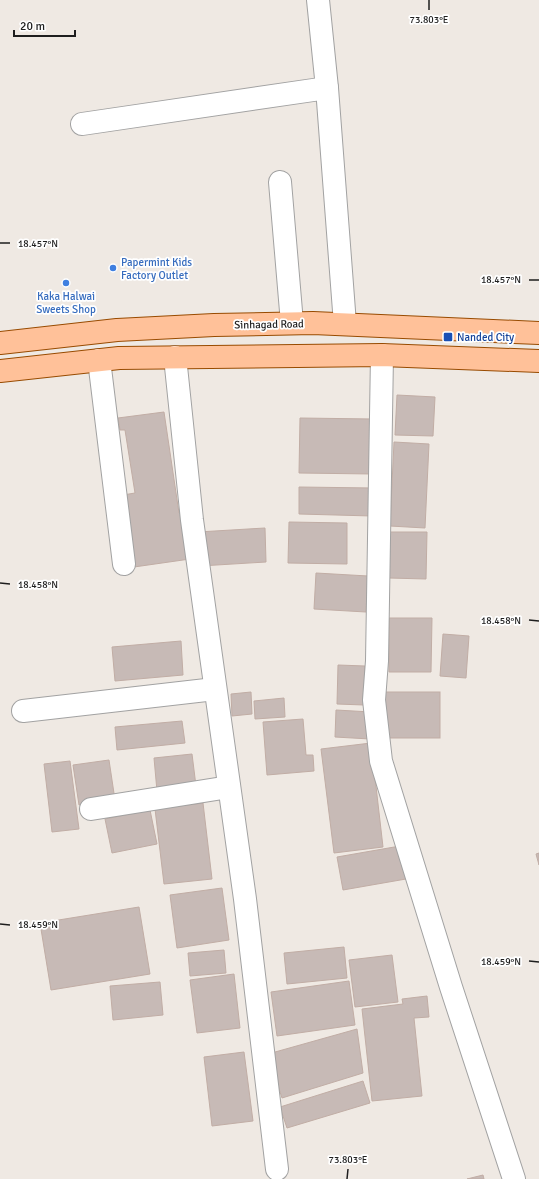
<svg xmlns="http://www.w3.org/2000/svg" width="539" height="1179" font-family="Signika,sans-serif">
  <rect width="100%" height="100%" fill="#efe9e3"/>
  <g fill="#c7bab6" stroke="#c1ada5">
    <polygon points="397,395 435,397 433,436 395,435"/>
    <polygon points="164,412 179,513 183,513 190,559 134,567 123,495 135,493 125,430 120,430 118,418"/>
    <polygon points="300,418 373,419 372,474 299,473"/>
    <polygon points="394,442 429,444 425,528 390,526"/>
    <polygon points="299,487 373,488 372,516 299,514"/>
    <polygon points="289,522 347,523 347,564 288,563"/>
    <polygon points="265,528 266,562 200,566 198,532"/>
    <polygon points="389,532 427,532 426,579 389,578"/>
    <polygon points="316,573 368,576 366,612 314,609"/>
    <polygon points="389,618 432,618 431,672 389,672"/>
    <polygon points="443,634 469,636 466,678 440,676"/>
    <polygon points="181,641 183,675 115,681 112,647"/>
    <polygon points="338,665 365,666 364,705 337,704"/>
    <polygon points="251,692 252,714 232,716 231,694"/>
    <rect x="381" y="692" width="59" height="46"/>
    <polygon points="284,698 285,717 255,719 254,701"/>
    <polygon points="336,710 371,712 370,739 335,737"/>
    <polygon points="303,719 306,755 313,755 314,771 267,775 263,722"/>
    <polygon points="182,721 185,743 117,750 115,727"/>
    <polygon points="371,743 383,847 334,853 321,749"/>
    <polygon points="192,754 196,786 157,791 154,758"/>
    <polygon points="109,760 115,800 79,805 73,765"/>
    <polygon points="70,761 79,829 52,832 44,764"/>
    <polygon points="203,803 212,879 164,884 155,809"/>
    <polygon points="150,810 157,844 112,853 105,819"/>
    <polygon points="400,846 406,879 343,890 337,857"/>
    <polygon points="539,853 539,865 536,854"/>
    <polygon points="222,888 229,940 177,948 170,895"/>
    <polygon points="139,907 150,974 51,990 40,923"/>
    <polygon points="344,947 347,978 287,984 284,953"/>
    <polygon points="224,950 226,973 190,976 188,953"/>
    <polygon points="392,955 398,1002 355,1007 349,960"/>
    <polygon points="234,974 240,1028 197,1033 190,980"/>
    <polygon points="349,981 355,1025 277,1036 271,992"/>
    <polygon points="160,982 163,1015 113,1020 110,986"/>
    <polygon points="427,996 429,1017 414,1018 422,1096 372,1101 362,1009 403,1004 402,999"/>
    <polygon points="357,1029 363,1073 282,1098 268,1054"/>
    <polygon points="244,1052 253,1121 212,1126 204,1057"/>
    <polygon points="363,1081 370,1103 287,1128 280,1107"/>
    <polygon points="483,1175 484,1179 467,1179"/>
  </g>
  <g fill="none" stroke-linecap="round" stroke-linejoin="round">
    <defs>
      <g id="minor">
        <polyline points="318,0 327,88"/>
        <polyline points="82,124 327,88 345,324"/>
        <polyline points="280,182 292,323"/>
        <polyline points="382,355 377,661 374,700 381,761 451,987 514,1179"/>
        <polyline points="175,357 192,520 245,899 277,1169"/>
        <polyline points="99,360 124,564"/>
        <polyline points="23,711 215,689"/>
        <polyline points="91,809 229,787"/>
      </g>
      <g id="major">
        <polyline points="0,343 117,330 214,325 313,323 539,333"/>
        <polyline points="0,371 119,358 382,355 539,361"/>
      </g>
    </defs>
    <use href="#minor" stroke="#a2a2a2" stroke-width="24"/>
    <use href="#major" stroke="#984b00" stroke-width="24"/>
    <use href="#minor" stroke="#fff" stroke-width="22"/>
    <use href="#major" stroke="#ffc199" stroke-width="22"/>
  </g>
  <path fill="none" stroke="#1e1e1e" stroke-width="1.5" d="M429,10V0M0,243H10M529,280H539M0,583L10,584M529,620L539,621M0,924L10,925M529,961L539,962M347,1179L348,1169"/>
  <g fill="#3f7fe0" stroke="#fff" stroke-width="1.5">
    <circle cx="113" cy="268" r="4"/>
    <circle cx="66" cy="283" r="4"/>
  </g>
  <rect fill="#1a4fb4" stroke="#fff" stroke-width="1.5" x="443" y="332" width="10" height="10" rx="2"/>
  <g text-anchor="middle" stroke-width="3.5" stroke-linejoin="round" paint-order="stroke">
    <g font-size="11" fill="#366cbe" stroke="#fff" text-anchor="start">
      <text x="121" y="266">Papermint Kids<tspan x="121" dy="13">Factory Outlet</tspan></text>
      <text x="66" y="300" text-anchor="middle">Kaka Halwai<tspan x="66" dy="13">Sweets Shop</tspan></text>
    </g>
    <g font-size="11" fill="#1e1e1e" stroke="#fff">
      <text transform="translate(269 324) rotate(-1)" y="4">Sinhagad Road</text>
    </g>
    <g font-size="11" fill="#164399" stroke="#fff" text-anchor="start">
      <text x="457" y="341">Nanded City</text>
    </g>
  </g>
  <g font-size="10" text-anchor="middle" fill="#1e1e1e" stroke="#fff" stroke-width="3.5" stroke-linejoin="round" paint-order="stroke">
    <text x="429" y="23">73.803°E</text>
    <text x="38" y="247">18.457°N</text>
    <text x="501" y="283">18.457°N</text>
    <text x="38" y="588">18.458°N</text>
    <text x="501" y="624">18.458°N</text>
    <text x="38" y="928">18.459°N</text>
    <text x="501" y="965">18.459°N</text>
    <text x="348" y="1163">73.803°E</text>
  </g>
  <path d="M14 30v6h61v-6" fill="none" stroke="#1e1e1e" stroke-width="2"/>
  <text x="20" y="30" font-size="12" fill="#1e1e1e" stroke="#ffffff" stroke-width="3" paint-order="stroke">20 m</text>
</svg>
